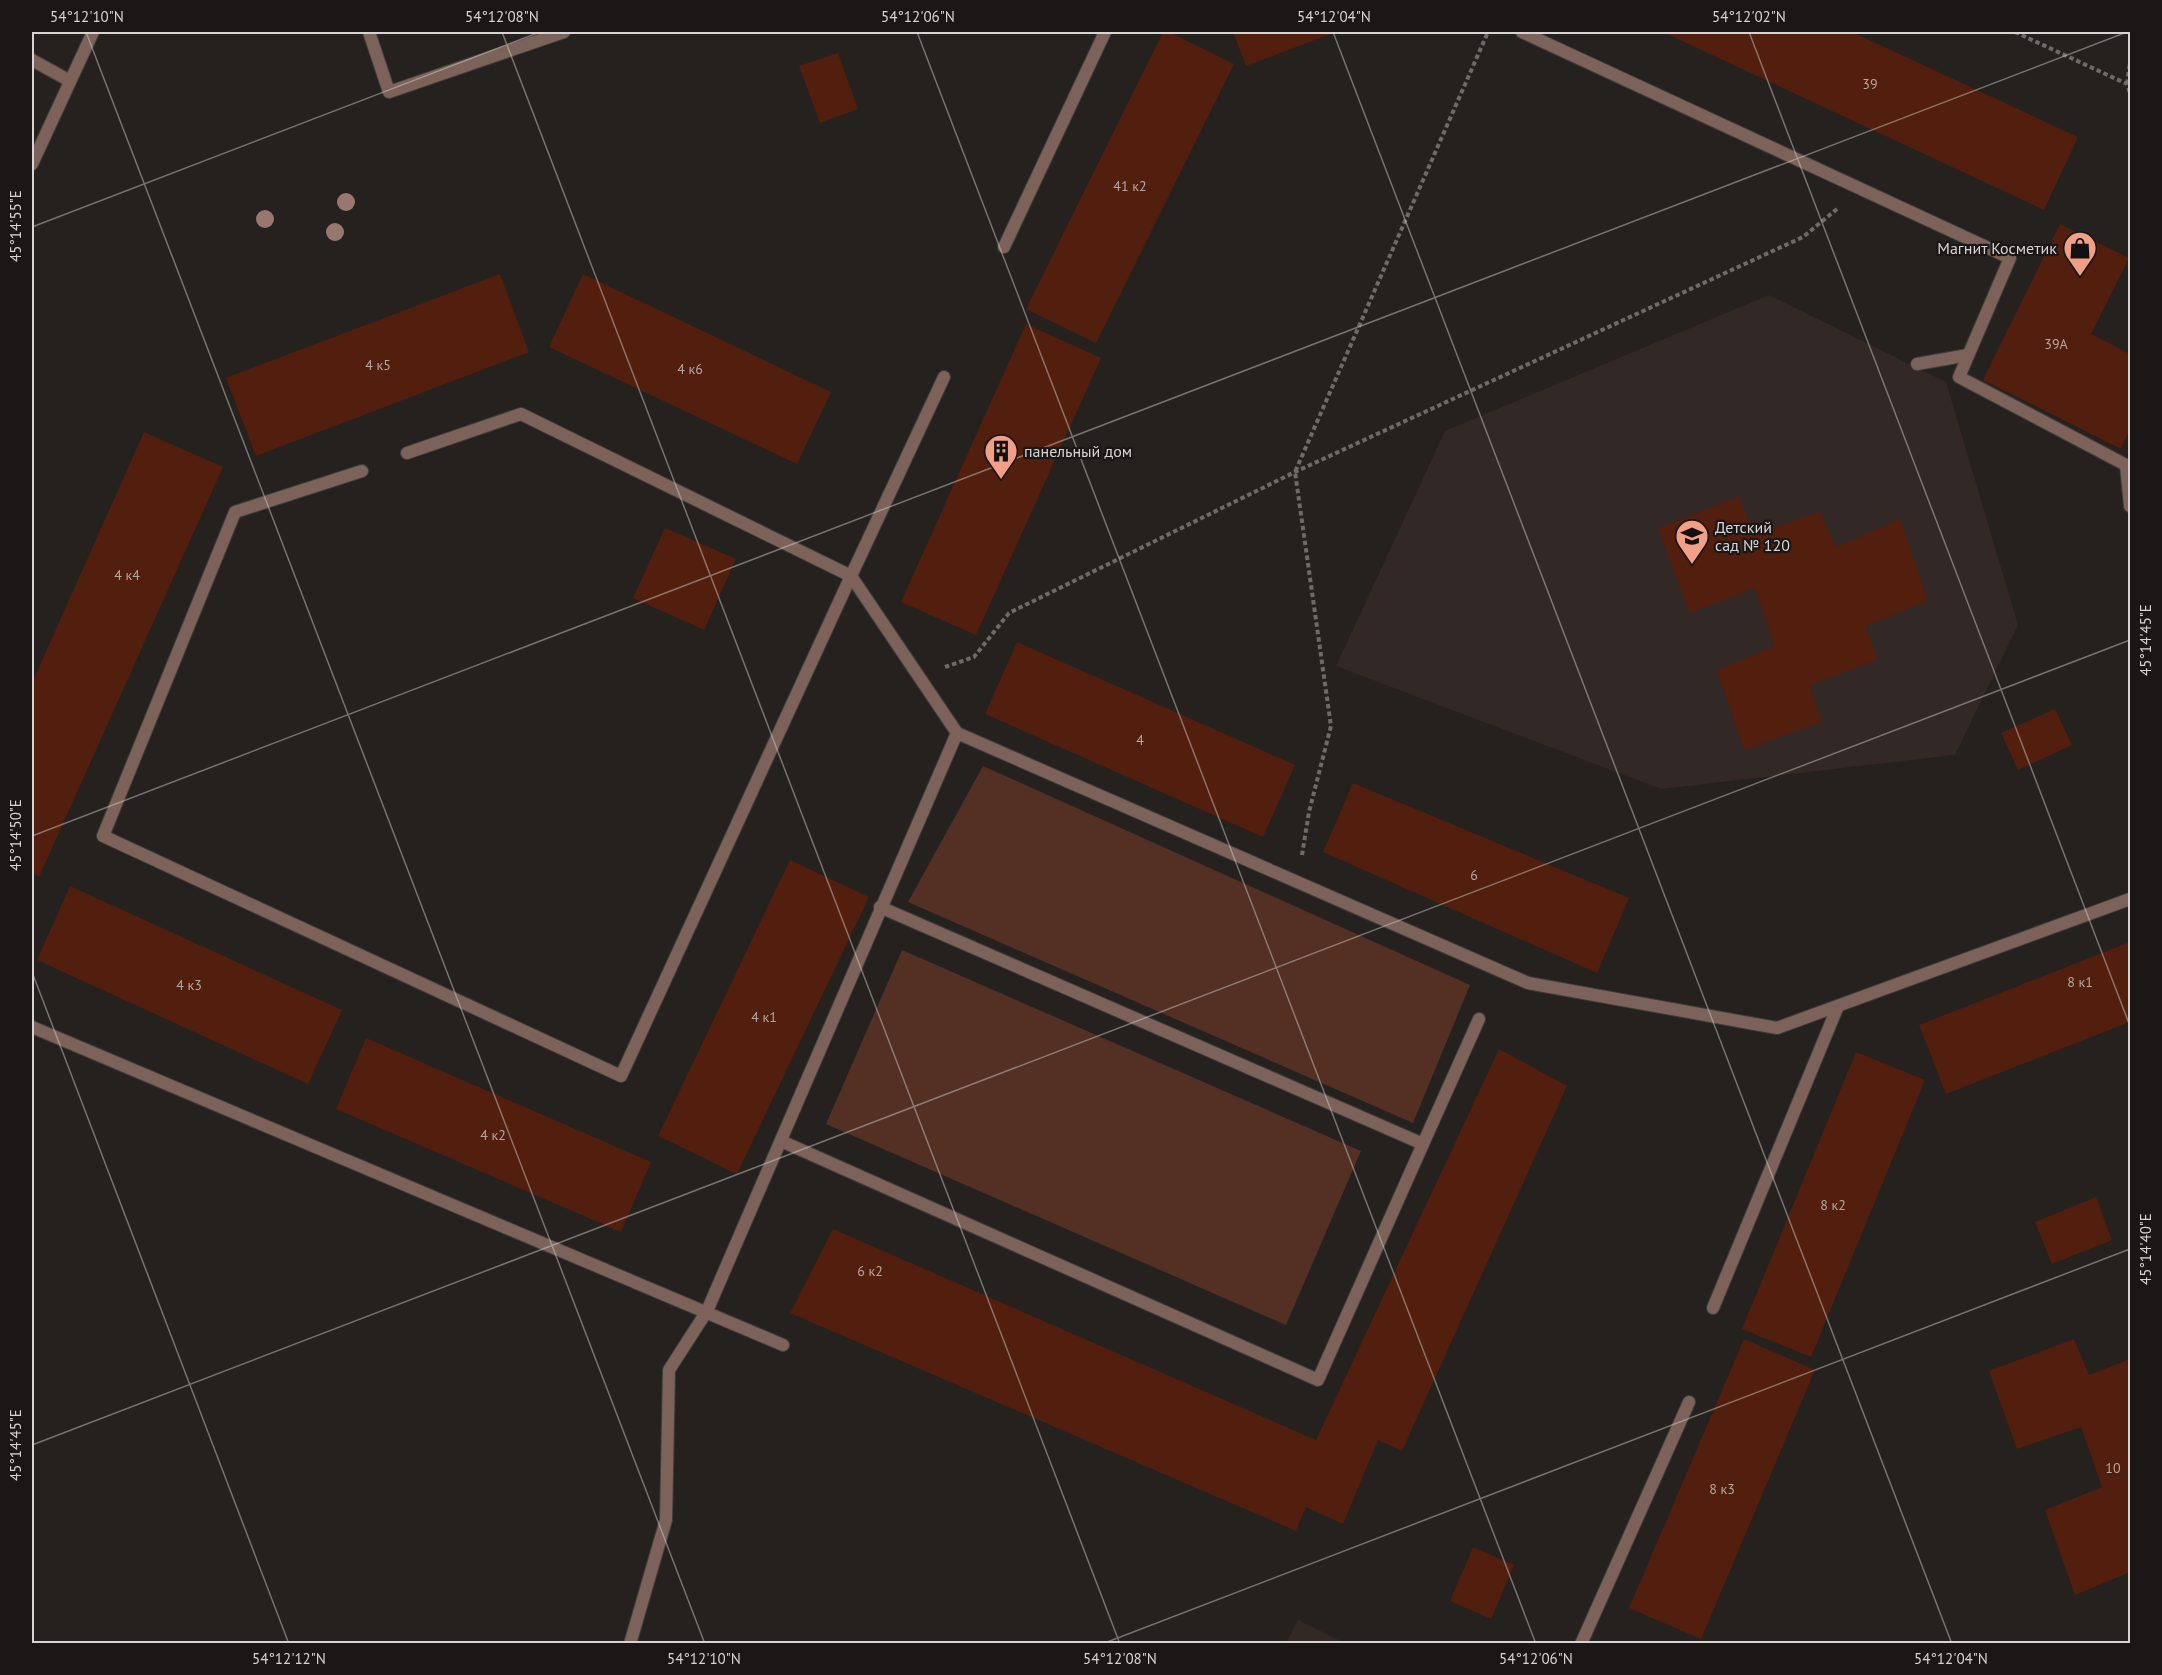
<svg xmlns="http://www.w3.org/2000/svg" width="2162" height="1675" font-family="'PT Sans',sans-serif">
  <rect width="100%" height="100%" fill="#25211f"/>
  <g fill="#322825">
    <polygon points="1769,295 1946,382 2018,625 1955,755 1661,789 1336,666 1445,431"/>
    <polygon points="1298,1620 1345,1643 1286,1643"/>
  </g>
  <g fill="#542f24">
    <polygon points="983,766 1470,985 1413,1123 908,902"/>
    <polygon points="902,950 1361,1151 1286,1325 826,1124"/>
  </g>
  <g fill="#521e0e">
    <polygon points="1163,32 1169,32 1234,64 1096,343 1026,309"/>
    <polygon points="1233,32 1336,32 1246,66"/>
    <polygon points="1663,32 1852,32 2078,137 2044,210"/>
    <polygon points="838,53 858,109 820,123 799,66"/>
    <polygon points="2060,224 2129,258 2091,334 2130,354 2130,429 2121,449 1983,380"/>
    <polygon points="500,274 529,352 256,456 226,378"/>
    <polygon points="583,274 831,392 797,464 549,347"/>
    <polygon points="1026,324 1101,358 976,635 901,602"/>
    <polygon points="144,432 223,467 39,877 32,873 32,683"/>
    <polygon points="1739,496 1754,535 1820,511 1836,547 1900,519 1928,601 1865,626 1878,660 1809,685 1822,722 1744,750 1717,670 1775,646 1755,588 1690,613 1658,528"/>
    <polygon points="665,528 736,559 704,630 633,598"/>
    <polygon points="1017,642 1295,765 1263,837 985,714"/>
    <polygon points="2055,709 2072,745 2018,770 2001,733"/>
    <polygon points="1353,783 1629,898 1597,973 1323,852"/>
    <polygon points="790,860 869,897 737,1174 658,1136"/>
    <polygon points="70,886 342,1010 308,1084 37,960"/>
    <polygon points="2130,942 2130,1022 1946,1094 1919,1025"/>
    <polygon points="366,1038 651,1162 621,1232 336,1109"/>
    <polygon points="1499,1049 1567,1086 1402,1451 1378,1440 1343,1524 1306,1507 1296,1531 790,1313 833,1229 1316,1440"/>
    <polygon points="1856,1052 1925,1080 1811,1357 1742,1329"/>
    <polygon points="2096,1197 2112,1240 2052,1264 2035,1222"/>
    <polygon points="1744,1339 1815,1370 1701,1639 1629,1608"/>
    <polygon points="2074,1339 2089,1375 2130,1359 2130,1572 2075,1595 2045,1510 2102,1487 2081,1427 2017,1449 1989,1371"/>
    <polygon points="1473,1547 1514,1565 1491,1619 1450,1601"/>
  </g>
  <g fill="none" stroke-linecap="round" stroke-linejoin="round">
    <defs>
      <g id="service">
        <polyline points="369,32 389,92 564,32"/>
        <polyline points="1522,32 2010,258 1959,377 2126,465 2130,506"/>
        <polyline points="32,60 70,81"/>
        <polyline points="32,164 93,32"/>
        <polyline points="1004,247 1105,32"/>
        <polyline points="1917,364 1968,355"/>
        <polyline points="362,471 235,512 103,836 621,1076 851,576 521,414 407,453"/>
        <polyline points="957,733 1528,983 1777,1028 2130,899"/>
        <polyline points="32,1027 783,1345"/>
        <polyline points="781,1141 1318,1380 1423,1144 880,907"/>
        <polyline points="1423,1144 1479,1019"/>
        <polyline points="1713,1308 1838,1006"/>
        <polyline points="630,1644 666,1520 669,1370 707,1311 957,733 851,576 944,377"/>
        <polyline points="1581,1644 1689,1402"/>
      </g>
    </defs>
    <use href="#service" stroke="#413e3c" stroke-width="14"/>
    <g stroke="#6d6a68" stroke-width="4" stroke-dasharray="4.5 3" stroke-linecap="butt">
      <polyline points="2015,32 2127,84 2130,93"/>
      <polyline points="2127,84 2130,62"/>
      <polyline points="945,667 974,657 1009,613 1295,472 1803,237 1837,209"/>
      <polyline points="1302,855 1309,812 1331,726 1295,472 1488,32"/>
    </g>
    <use href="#service" stroke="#7c6259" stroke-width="12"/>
  </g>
  <g fill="#98786e">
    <circle cx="346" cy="202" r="9"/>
    <circle cx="265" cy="219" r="9"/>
    <circle cx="335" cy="232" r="9"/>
  </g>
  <path fill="none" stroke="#d7d4d3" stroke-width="1.5" stroke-opacity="0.45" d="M86,32L705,1644M502,32L1120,1644M917,32L1536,1644M1333,32L1952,1644M1749,32L2130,1026M32,227L540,32M32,836L2127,32M32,972L289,1644M32,1445L2130,640M1102,1644L2130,1249"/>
  <defs>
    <symbol id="shop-pin" viewBox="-11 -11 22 30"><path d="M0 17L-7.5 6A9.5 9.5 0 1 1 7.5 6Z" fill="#f39f85" stroke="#1b1716"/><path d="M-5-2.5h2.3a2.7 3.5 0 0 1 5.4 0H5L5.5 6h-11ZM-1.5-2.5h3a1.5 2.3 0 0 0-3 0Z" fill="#111"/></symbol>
    <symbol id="building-pin" viewBox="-11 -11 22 30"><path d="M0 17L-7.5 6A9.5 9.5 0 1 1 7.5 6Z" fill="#f39f85" stroke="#1b1716"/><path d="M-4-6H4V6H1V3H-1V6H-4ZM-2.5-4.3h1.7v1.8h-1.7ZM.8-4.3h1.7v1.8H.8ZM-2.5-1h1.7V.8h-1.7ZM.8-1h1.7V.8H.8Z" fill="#111"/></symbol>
    <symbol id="school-pin" viewBox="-11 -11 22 30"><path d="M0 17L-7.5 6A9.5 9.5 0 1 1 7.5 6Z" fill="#f39f85" stroke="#1b1716"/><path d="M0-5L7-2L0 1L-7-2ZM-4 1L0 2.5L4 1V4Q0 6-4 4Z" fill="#111"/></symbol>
  </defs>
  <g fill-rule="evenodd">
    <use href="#shop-pin" x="2061" y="229" width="38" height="52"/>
    <use href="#building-pin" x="982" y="432" width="38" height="52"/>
    <use href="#school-pin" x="1673" y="517" width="38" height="52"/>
  </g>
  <g text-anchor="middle" stroke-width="4.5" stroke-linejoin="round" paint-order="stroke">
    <g font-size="14" fill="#b6a6a2">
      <text x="1870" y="89">39</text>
      <text x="1130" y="191">41 к2</text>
      <text x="2056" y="349">39А</text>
      <text x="378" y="370">4 к5</text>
      <text x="690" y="374">4 к6</text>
      <text x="127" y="580">4 к4</text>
      <text x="1140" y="745">4</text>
      <text x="1474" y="880">6</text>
      <text x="2080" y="987">8 к1</text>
      <text x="189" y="990">4 к3</text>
      <text x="764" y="1022">4 к1</text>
      <text x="493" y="1140">4 к2</text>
      <text x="1833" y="1210">8 к2</text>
      <text x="870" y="1276">6 к2</text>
      <text x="2113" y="1473">10</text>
      <text x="1722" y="1494">8 к3</text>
    </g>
    <g font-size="16" fill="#d7d4d3" stroke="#1b1716" text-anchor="start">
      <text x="2057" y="254" text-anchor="end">Магнит Косметик</text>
      <text x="1024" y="457">панельный дом</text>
      <text x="1715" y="533">Детский<tspan x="1715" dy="18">сад № 120</tspan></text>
    </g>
  </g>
  <rect width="2162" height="1675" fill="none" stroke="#1b1716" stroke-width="66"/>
  <rect x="33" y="33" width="2096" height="1609" fill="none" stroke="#d7d4d3" stroke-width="2"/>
  <g font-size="15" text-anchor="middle" fill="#d7d4d3">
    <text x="87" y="22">54°12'10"N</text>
    <text x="502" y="22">54°12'08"N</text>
    <text x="918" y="22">54°12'06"N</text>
    <text x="1334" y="22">54°12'04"N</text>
    <text x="1749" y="22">54°12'02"N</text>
    <text transform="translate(16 226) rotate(-90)" y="5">45°14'55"E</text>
    <text transform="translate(2146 640) rotate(-90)" y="5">45°14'45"E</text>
    <text transform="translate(16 835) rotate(-90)" y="5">45°14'50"E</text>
    <text transform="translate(2146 1249) rotate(-90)" y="5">45°14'40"E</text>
    <text transform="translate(16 1445) rotate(-90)" y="5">45°14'45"E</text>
    <text x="289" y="1664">54°12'12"N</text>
    <text x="704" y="1664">54°12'10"N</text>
    <text x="1120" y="1664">54°12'08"N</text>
    <text x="1536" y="1664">54°12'06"N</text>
    <text x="1951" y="1664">54°12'04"N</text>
  </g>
</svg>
